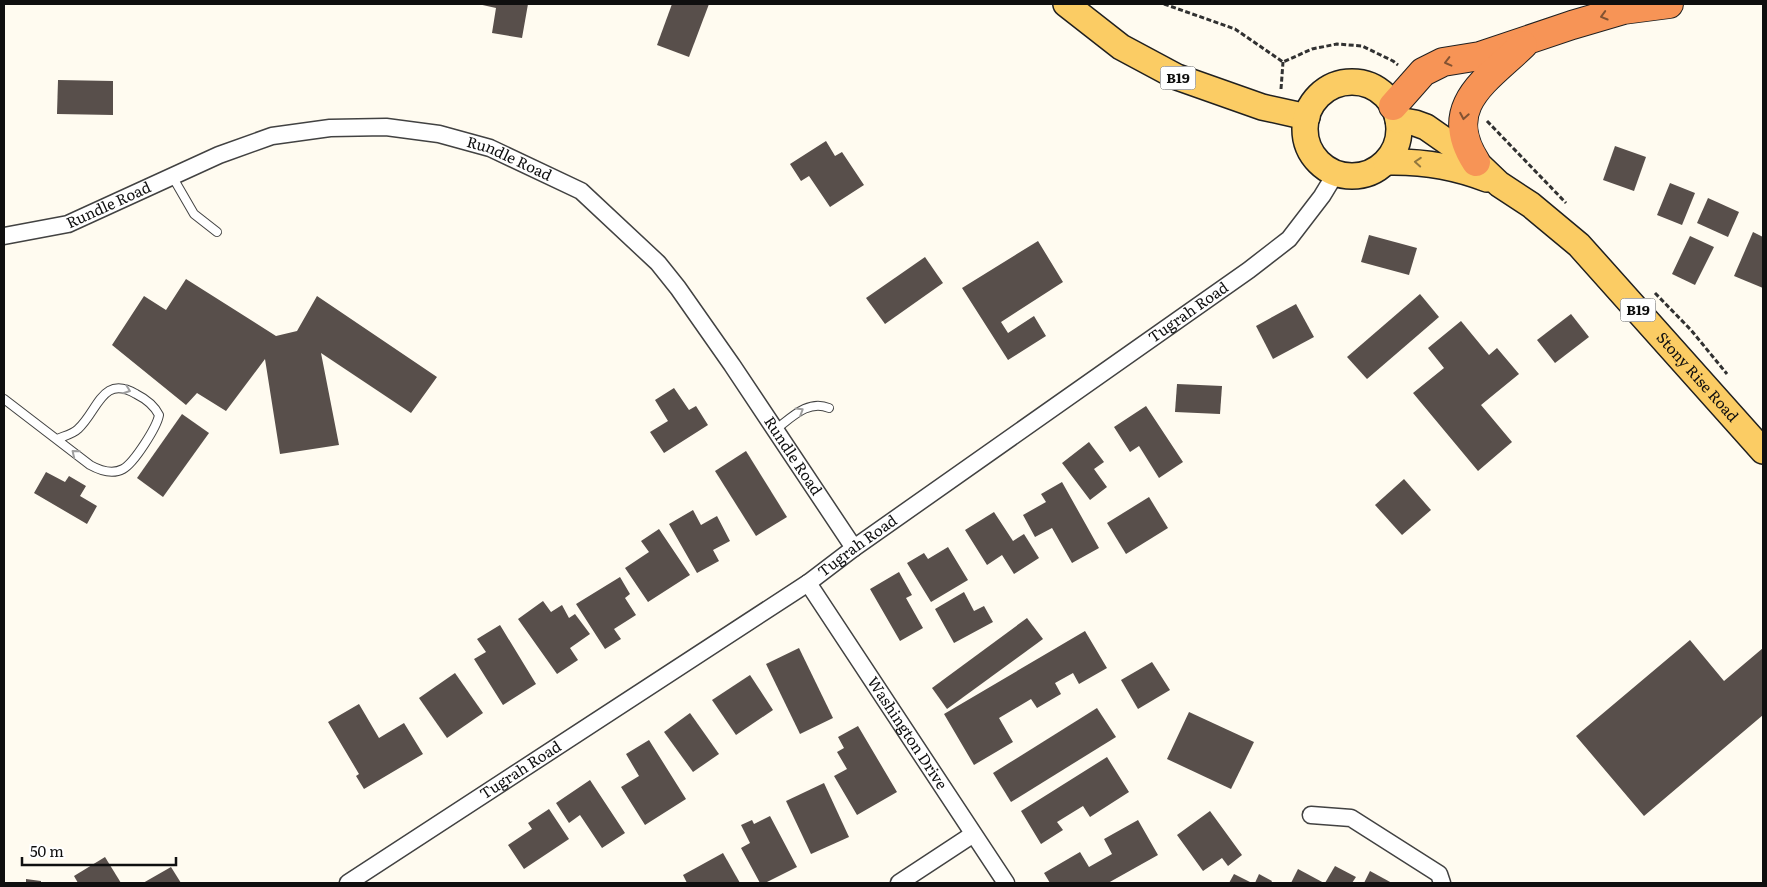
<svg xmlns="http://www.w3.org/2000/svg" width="1767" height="887" font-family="Literata,serif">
  <rect width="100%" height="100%" fill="#fffbf0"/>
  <g fill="#584f4b">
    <polygon points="478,4 528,4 522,38 492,33 496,8"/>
    <polygon points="672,4 709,4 689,57 657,45"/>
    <polygon points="58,80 113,81 113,115 57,114"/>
    <polygon points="826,141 835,156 842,152 864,185 830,207 809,176 801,181 790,164"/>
    <polygon points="1615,146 1646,157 1634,191 1603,180"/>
    <polygon points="1670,183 1695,193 1682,225 1657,215"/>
    <polygon points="1708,198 1739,212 1728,237 1697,223"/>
    <polygon points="1753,232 1763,237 1763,288 1734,276"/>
    <polygon points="1369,235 1417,248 1409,275 1361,262"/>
    <polygon points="1690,236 1714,247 1695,285 1672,274"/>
    <polygon points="1038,241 1063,282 1001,322 1008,333 1034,316 1046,336 1008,360 962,288"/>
    <polygon points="925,257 943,283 885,324 866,298"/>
    <polygon points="186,279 276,336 297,331 317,296 437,377 411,413 321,353 339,445 280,454 265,359 226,411 197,393 186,405 112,345 144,296 166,310"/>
    <polygon points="1420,294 1439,317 1367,379 1347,357"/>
    <polygon points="1296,304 1314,337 1273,359 1256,326"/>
    <polygon points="1571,314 1589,337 1555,363 1537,340"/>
    <polygon points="1461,321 1489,355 1497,348 1519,374 1481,405 1512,442 1478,471 1413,393 1444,368 1428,348"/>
    <polygon points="1177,384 1222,386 1220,414 1175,412"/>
    <polygon points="674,388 689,410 696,406 708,425 664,453 650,432 668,421 655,400"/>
    <polygon points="1146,406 1183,462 1159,478 1139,446 1130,452 1114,427"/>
    <polygon points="182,414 209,433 163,497 137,478"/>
    <polygon points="1089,442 1104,462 1094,469 1107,487 1090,500 1062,463"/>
    <polygon points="746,451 787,517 756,536 715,471"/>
    <polygon points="46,472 65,482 69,476 86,486 80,496 97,506 87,524 34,493"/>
    <polygon points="1404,479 1431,510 1402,535 1375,505"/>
    <polygon points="1062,482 1099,548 1072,563 1052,528 1035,537 1023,515 1046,502 1041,494"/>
    <polygon points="1149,497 1168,528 1126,554 1107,523"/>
    <polygon points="693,510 701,525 717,516 730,541 713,550 719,561 697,573 669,524"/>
    <polygon points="994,512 1013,541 1024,534 1039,558 1014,574 1002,555 987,565 965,530"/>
    <polygon points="659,529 690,575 648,602 625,568 649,552 641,541"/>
    <polygon points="948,547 968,580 931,602 907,563 924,553 928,559"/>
    <polygon points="899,572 912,595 906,598 923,628 900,641 870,589"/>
    <polygon points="620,577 630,594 625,598 636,615 614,629 621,639 605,649 576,604"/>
    <polygon points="964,592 974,611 984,606 993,622 954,643 935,609"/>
    <polygon points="543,601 551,612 562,605 569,618 575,614 590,634 570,648 578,660 557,674 518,619"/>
    <polygon points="1027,618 1043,639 947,709 932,688"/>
    <polygon points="500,625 536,684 503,705 474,659 486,652 477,639"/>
    <polygon points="1085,631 1107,668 1079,684 1073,673 1055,683 1061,694 1037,708 1031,699 999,718 1013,742 974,765 944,714"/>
    <polygon points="1690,640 1724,681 1763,648 1763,715 1644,816 1576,736"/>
    <polygon points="799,648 833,718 800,734 766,664"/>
    <polygon points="1152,662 1170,690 1138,709 1121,680"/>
    <polygon points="455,673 483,713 447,738 419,698"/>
    <polygon points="750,675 773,710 736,735 712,700"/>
    <polygon points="359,704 379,738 404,723 423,754 364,789 356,776 359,774 328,722"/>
    <polygon points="1097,708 1116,737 1011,802 993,773"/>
    <polygon points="1189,712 1254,742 1231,789 1167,759"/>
    <polygon points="690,713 719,754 693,772 664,732"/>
    <polygon points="858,726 897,792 857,815 834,776 847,769 837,752 844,748 838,737"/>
    <polygon points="649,740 686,799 645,825 621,787 639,776 626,754"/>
    <polygon points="1107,757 1129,792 1090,817 1083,806 1057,822 1063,830 1041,844 1021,811"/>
    <polygon points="590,780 625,833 602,848 580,815 569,823 556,803"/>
    <polygon points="824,783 849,837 811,854 786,801"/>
    <polygon points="549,809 569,839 524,869 508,845 532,829 528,823"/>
    <polygon points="1210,811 1242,855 1228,866 1222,858 1203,871 1177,835"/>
    <polygon points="770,816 797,867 765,883 760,883 741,848 750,843 741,825 752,820 754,824"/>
    <polygon points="1138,820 1158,855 1108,883 1050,883 1044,873 1080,852 1089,867 1112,854 1104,839"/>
    <polygon points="723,853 740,883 687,883 683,875"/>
    <polygon points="105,857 121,883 78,883 74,876"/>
    <polygon points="1335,866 1356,877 1352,883 1325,883"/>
    <polygon points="171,867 181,883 143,883"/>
    <polygon points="1298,869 1324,883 1291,883"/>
    <polygon points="1370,871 1392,883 1364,883"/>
    <polygon points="1234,874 1252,883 1229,883"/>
    <polygon points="1259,874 1272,881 1271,883 1255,883"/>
    <polygon points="26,879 41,881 41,883 26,883"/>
  </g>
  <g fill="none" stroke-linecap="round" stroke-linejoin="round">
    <defs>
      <g id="service">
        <polyline points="172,176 194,214 217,232"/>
        <path d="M4,399L90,465C99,470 112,475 123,469C134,463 157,427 159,415C154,405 146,399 136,394C102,374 98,411 78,429C73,434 64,436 57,439"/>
        <path d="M775,430C791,418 808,399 829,408"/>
      </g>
      <g id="minor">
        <path id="s1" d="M4,236L68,224L219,155L272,136L330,128L386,127L439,134L490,148L581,191L658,263L678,288L732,365L854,548"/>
        <path id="s2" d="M808,583L1006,883"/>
        <polyline points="1311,815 1351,818 1439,874 1442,883"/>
        <path id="s3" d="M348,883L808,583L854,548L1249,270L1289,239L1322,196L1336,173"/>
        <polyline points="899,883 972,835"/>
      </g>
      <g id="primary">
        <polyline points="1066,4 1121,47 1177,77 1262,107 1307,117"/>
        <circle cx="1352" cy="129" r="47"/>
        <path id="s4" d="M1398,120L1415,123L1426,127L1476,162L1499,184L1531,205L1579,245L1763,451"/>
        <path d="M1386,162C1421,161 1454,166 1487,179"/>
      </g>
      <g id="motorway">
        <polyline points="1393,106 1423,72 1443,62 1480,56 1572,25 1623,10 1669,4"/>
        <path d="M1476,162C1440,106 1487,80 1523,45"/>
      </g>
    </defs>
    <use href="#service" stroke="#424242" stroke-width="10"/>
    <use href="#minor" stroke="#424242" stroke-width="19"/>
    <use href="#primary" stroke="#202020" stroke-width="28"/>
    <use href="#motorway" stroke="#202020" stroke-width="30"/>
    <g stroke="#313131" stroke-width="3" stroke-dasharray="5 2.5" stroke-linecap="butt">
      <polyline points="1164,4 1235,29 1283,62 1312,49 1337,44 1362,46 1393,61 1398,65"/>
      <polyline points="1281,89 1283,62"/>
      <polyline points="1487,121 1566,203"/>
      <polyline points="1655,293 1691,330 1727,374"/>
    </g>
    <use href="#service" stroke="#fff" stroke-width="8"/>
    <use href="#minor" stroke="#fff" stroke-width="16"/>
    <use href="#primary" stroke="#fbcc64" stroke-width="25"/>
    <use href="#motorway" stroke="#f79456" stroke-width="28"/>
  </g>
  <defs><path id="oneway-chevron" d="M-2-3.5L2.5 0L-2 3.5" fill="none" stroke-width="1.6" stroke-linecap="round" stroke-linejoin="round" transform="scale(1.25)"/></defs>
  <g stroke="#835232">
    <use href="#oneway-chevron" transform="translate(1604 16) rotate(164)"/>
    <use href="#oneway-chevron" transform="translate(1448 62) rotate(166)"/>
    <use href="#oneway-chevron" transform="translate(1464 116) rotate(100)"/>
  </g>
  <use stroke="#91773e" href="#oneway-chevron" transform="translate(1418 162) rotate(-176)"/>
  <g stroke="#9f9f9f">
    <use href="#oneway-chevron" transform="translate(127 390) rotate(20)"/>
    <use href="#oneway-chevron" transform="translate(800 411) rotate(-32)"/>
    <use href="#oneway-chevron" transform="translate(75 453) rotate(-141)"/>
  </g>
  <g text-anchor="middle" stroke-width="5" stroke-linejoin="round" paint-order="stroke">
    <g fill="#fff" stroke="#575757" stroke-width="1">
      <rect x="1160.5" y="66.5" width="35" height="23" rx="4"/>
      <rect x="1620.5" y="298.5" width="35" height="23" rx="4"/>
    </g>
    <g font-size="14" font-weight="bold" fill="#0f0f0f">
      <text x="1178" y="83">B19</text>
      <text x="1638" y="315">B19</text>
    </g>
    <g font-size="15" fill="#0f0f0f" stroke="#fff">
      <text dy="5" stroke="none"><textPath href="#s1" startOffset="530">Rundle Road</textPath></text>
      <text dy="5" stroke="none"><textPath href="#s1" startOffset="110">Rundle Road</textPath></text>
      <text dy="5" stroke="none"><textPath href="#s3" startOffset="1016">Tugrah Road</textPath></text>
      <text dy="5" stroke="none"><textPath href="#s4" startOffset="400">Stony Rise Road</textPath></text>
      <text dy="5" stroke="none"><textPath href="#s1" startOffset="950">Rundle Road</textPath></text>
      <text dy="5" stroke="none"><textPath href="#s3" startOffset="611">Tugrah Road</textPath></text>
      <text dy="5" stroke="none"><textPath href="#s2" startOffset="180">Washington Drive</textPath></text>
      <text dy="5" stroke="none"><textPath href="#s3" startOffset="206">Tugrah Road</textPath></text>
    </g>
  </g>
  <rect width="1767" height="887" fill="none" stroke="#0f0f0f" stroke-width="10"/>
  <path d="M22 857v8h154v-8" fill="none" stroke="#0f0f0f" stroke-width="2.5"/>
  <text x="30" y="857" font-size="15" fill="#0f0f0f" stroke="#ffffff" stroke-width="4" paint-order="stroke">50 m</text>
</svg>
